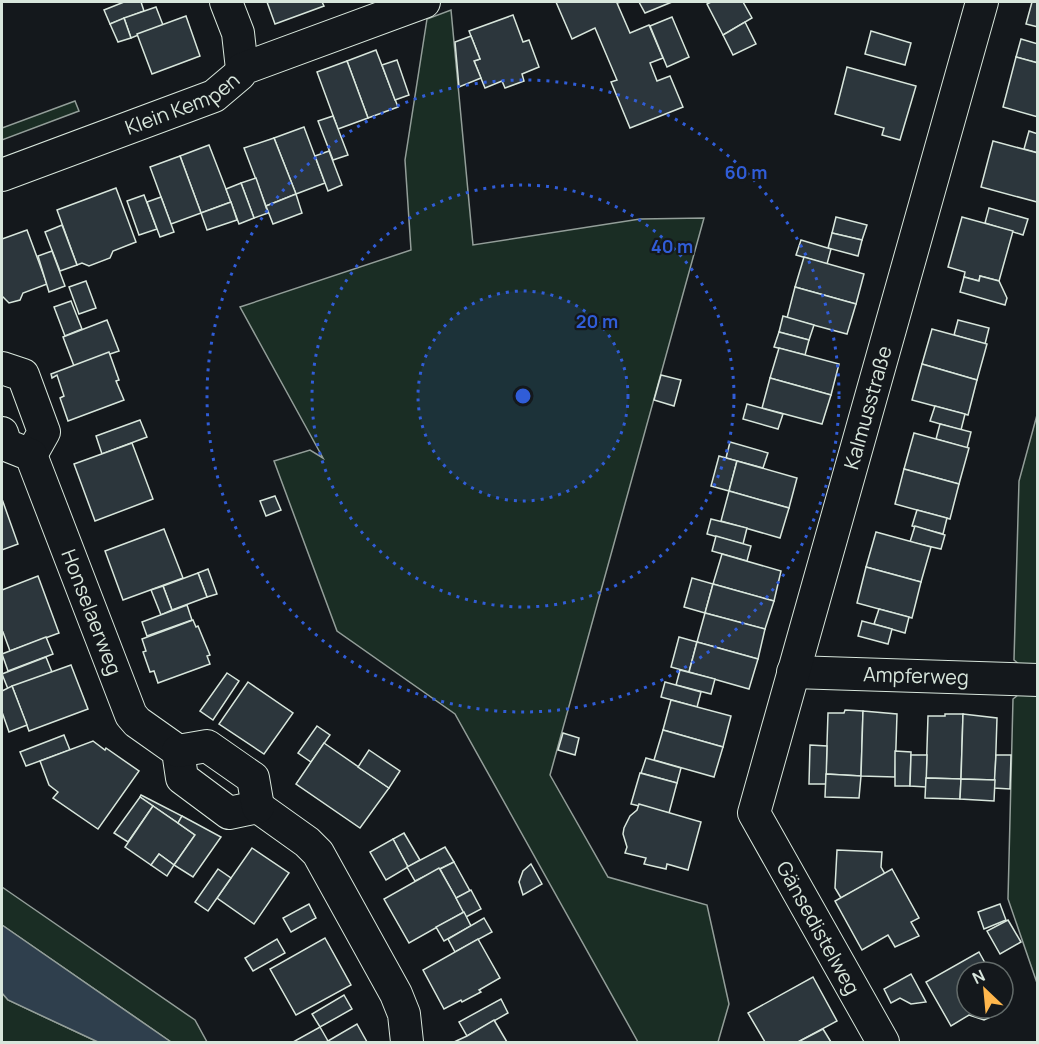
<svg xmlns="http://www.w3.org/2000/svg" width="1039" height="1044" font-family="Manrope,sans-serif">
  <rect width="100%" height="100%" fill="#14181c"/>
  <g fill="#1a2d24" stroke="#939e99" stroke-width="1.5">
    <polygon points="451,10 473,245 640,219 704,218 550,775 608,877 707,905 729,1004 718,1042 638,1042 455,714 337,631 274,461 310,450 323,458 240,307 411,250 405,160 427,19"/>
    <polygon points="75,101 79,111 2,140 2,128"/>
    <polygon points="1037,415 1037,669 1025,669 1014,660 1019,481"/>
    <polygon points="1024,690 1037,690 1037,983 1008,899 1013,699"/>
    <polygon points="2,887 195,1020 207,1042 171,1042 2,925"/>
    <polygon points="2,993 8,1000 98,1042 2,1042"/>
  </g>
  <polygon fill="#2f3f4d" stroke="#939e99" stroke-width="1.5" points="2,925 171,1042 98,1042 8,1000 2,993"/>
  <g fill="#2c363c" stroke="#d8e6dc" stroke-width="1.5">
    <polygon points="124,2 141,2 144,11 110,24 104,10"/>
    <polygon points="267,2 322,2 324,6 275,24"/>
    <polygon points="556,2 621,2 617,3 630,33 649,25 663,58 650,63 657,81 670,76 683,107 630,128 611,82 617,80 595,28 572,39"/>
    <polygon points="639,2 672,2 645,13"/>
    <polygon points="711,2 743,2 752,18 723,35 707,4"/>
    <polygon points="1032,2 1038,2 1038,27 1026,24"/>
    <polygon points="156,7 163,25 131,38 124,18"/>
    <polygon points="513,15 523,42 529,40 539,67 522,74 524,81 505,88 502,81 485,88 474,61 480,59 469,31"/>
    <polygon points="186,16 200,56 152,74 137,34"/>
    <polygon points="672,17 689,57 667,67 650,26"/>
    <polygon points="124,18 131,38 118,42 110,24"/>
    <polygon points="745,22 756,44 733,55 723,35"/>
    <polygon points="871,31 911,43 905,65 865,54"/>
    <polygon points="471,36 480,59 474,61 481,78 459,87 455,42"/>
    <polygon points="1021,39 1038,44 1038,63 1016,57"/>
    <polygon points="376,50 398,107 368,118 347,61"/>
    <polygon points="1016,57 1038,63 1038,117 1003,107"/>
    <polygon points="397,60 409,95 395,100 382,65"/>
    <polygon points="347,61 368,118 338,129 317,72"/>
    <polygon points="847,67 916,86 900,140 882,135 884,128 835,114"/>
    <polygon points="333,116 348,155 333,160 318,121"/>
    <polygon points="304,127 325,183 296,194 274,138"/>
    <polygon points="1029,131 1038,134 1038,153 1024,149"/>
    <polygon points="274,138 296,194 266,206 244,148"/>
    <polygon points="993,141 1038,153 1037,202 981,187"/>
    <polygon points="209,145 231,202 201,213 180,156"/>
    <polygon points="329,151 342,185 328,191 315,156"/>
    <polygon points="180,156 201,213 171,224 150,167"/>
    <polygon points="256,178 268,213 254,218 241,183"/>
    <polygon points="241,183 254,218 239,224 226,189"/>
    <polygon points="116,188 136,242 113,251 110,258 89,266 82,263 77,265 57,210"/>
    <polygon points="296,194 302,213 273,224 266,206"/>
    <polygon points="144,195 157,229 139,235 127,201"/>
    <polygon points="161,197 174,232 160,237 147,202"/>
    <polygon points="231,202 237,220 207,230 201,213"/>
    <polygon points="989,208 1028,219 1023,235 985,223"/>
    <polygon points="836,217 867,225 862,240 832,233"/>
    <polygon points="962,217 1013,231 999,281 980,276 979,281 964,277 965,272 948,267"/>
    <polygon points="62,225 77,265 60,271 45,232"/>
    <polygon points="27,230 47,284 23,293 20,300 9,303 2,296 2,239"/>
    <polygon points="832,233 862,240 858,256 828,248"/>
    <polygon points="801,240 831,249 827,264 796,255"/>
    <polygon points="52,251 65,286 49,292 38,256"/>
    <polygon points="804,257 864,274 856,304 795,287"/>
    <polygon points="980,276 999,281 1007,298 1005,305 960,292 964,277 979,281"/>
    <polygon points="86,281 96,308 79,314 69,287"/>
    <polygon points="795,287 856,304 847,334 787,318"/>
    <polygon points="71,301 82,329 65,336 54,307"/>
    <polygon points="783,316 814,325 809,340 779,332"/>
    <polygon points="107,320 119,351 74,366 63,337"/>
    <polygon points="958,320 989,328 985,344 954,335"/>
    <polygon points="932,329 987,344 977,380 922,364"/>
    <polygon points="779,332 809,340 805,355 774,347"/>
    <polygon points="779,348 839,364 831,395 770,378"/>
    <polygon points="109,352 119,380 116,381 124,400 68,421 60,398 64,396 57,375 52,378 51,374"/>
    <polygon points="922,364 977,380 968,415 912,400"/>
    <polygon points="661,375 681,380 674,406 654,400"/>
    <polygon points="770,378 831,395 822,424 762,408"/>
    <polygon points="747,404 783,414 778,429 743,419"/>
    <polygon points="935,406 965,414 961,430 930,421"/>
    <polygon points="140,420 147,437 102,454 96,436"/>
    <polygon points="940,424 971,432 967,448 936,439"/>
    <polygon points="914,433 969,448 959,484 904,469"/>
    <polygon points="730,442 768,453 763,468 726,458"/>
    <polygon points="132,443 153,499 95,521 74,464"/>
    <polygon points="719,456 737,461 729,491 711,486"/>
    <polygon points="737,461 797,478 789,508 729,491"/>
    <polygon points="904,469 959,484 950,519 895,504"/>
    <polygon points="729,491 789,508 780,538 721,521"/>
    <polygon points="275,496 281,510 266,516 260,501"/>
    <polygon points="2,499 18,544 2,550"/>
    <polygon points="917,510 947,518 943,534 912,526"/>
    <polygon points="711,519 747,528 743,544 707,534"/>
    <polygon points="915,526 945,535 941,549 910,542"/>
    <polygon points="164,529 183,578 123,600 105,551"/>
    <polygon points="876,532 931,547 921,582 866,567"/>
    <polygon points="716,536 751,546 747,561 712,551"/>
    <polygon points="722,554 781,571 774,601 713,584"/>
    <polygon points="866,567 921,582 912,618 857,603"/>
    <polygon points="208,569 217,594 207,597 198,573"/>
    <polygon points="198,573 207,597 172,610 163,586"/>
    <polygon points="38,576 59,633 10,651 3,632 2,633 2,590"/>
    <polygon points="692,578 713,584 705,613 684,607"/>
    <polygon points="713,584 774,601 765,629 705,613"/>
    <polygon points="163,586 172,610 161,615 151,590"/>
    <polygon points="187,605 192,620 147,636 142,622"/>
    <polygon points="879,609 909,617 905,633 874,624"/>
    <polygon points="705,613 765,629 758,659 697,642"/>
    <polygon points="193,620 196,627 198,626 210,655 207,656 210,664 158,683 154,671 150,672 143,652 146,651 142,639"/>
    <polygon points="862,621 892,629 888,644 858,636"/>
    <polygon points="46,637 53,654 8,671 2,654"/>
    <polygon points="679,637 697,642 689,672 671,667"/>
    <polygon points="697,642 758,659 749,689 689,672"/>
    <polygon points="46,657 52,672 8,689 2,674"/>
    <polygon points="71,665 88,709 29,731 12,686"/>
    <polygon points="680,670 715,679 711,694 676,685"/>
    <polygon points="227,673 239,681 213,720 200,711"/>
    <polygon points="248,682 293,713 264,754 219,724"/>
    <polygon points="665,682 701,692 697,707 661,697"/>
    <polygon points="12,686 27,725 9,732 2,712 2,691"/>
    <polygon points="671,700 731,716 723,747 663,730"/>
    <polygon points="845,710 863,711 861,776 826,774 828,713 844,713"/>
    <polygon points="863,711 897,714 895,777 861,776"/>
    <polygon points="945,714 963,714 961,779 926,778 928,716 945,716"/>
    <polygon points="963,714 997,718 995,780 961,779"/>
    <polygon points="317,726 330,735 311,762 298,753"/>
    <polygon points="663,730 723,747 714,777 654,760"/>
    <polygon points="563,733 579,738 575,755 558,750"/>
    <polygon points="64,735 70,750 26,766 20,752"/>
    <polygon points="93,741 105,750 106,748 139,771 98,829 53,798 58,792 49,785 40,761"/>
    <polygon points="324,743 389,788 360,828 296,784"/>
    <polygon points="810,745 827,746 826,784 809,784"/>
    <polygon points="369,750 400,771 389,788 358,767"/>
    <polygon points="895,751 911,752 910,786 895,786"/>
    <polygon points="911,755 927,755 926,787 910,786"/>
    <polygon points="996,755 1011,755 1010,789 994,788"/>
    <polygon points="646,758 681,768 677,783 641,773"/>
    <polygon points="640,773 677,783 669,813 631,804"/>
    <polygon points="826,774 861,776 859,798 825,797"/>
    <polygon points="926,778 961,779 960,799 925,798"/>
    <polygon points="961,779 995,780 994,801 960,799"/>
    <polygon points="141,795 182,816 178,823 140,797"/>
    <polygon points="140,797 153,806 128,842 114,833"/>
    <polygon points="639,804 701,822 688,870 667,864 666,869 644,864 646,858 625,853 627,847 623,834 624,828 630,816 637,810"/>
    <polygon points="153,806 195,835 174,865 159,854 151,865 125,847"/>
    <polygon points="182,816 221,837 193,877 174,865 195,835 178,823"/>
    <polygon points="404,833 420,860 408,867 393,839"/>
    <polygon points="393,839 408,867 386,880 370,852"/>
    <polygon points="445,847 454,862 415,881 407,867"/>
    <polygon points="252,848 289,873 254,924 217,898"/>
    <polygon points="837,850 882,852 881,867 885,874 841,898 835,888"/>
    <polygon points="159,854 174,865 167,876 151,865"/>
    <polygon points="454,862 470,891 456,898 440,869"/>
    <polygon points="531,864 542,884 523,895 519,882 523,871"/>
    <polygon points="439,868 464,912 409,943 384,899"/>
    <polygon points="218,869 231,878 208,911 195,902"/>
    <polygon points="892,869 919,918 911,922 919,936 895,947 888,935 862,950 835,901"/>
    <polygon points="471,890 481,909 466,917 456,898"/>
    <polygon points="309,904 316,918 291,932 283,918"/>
    <polygon points="1000,904 1006,920 984,929 978,912"/>
    <polygon points="464,912 471,926 444,941 436,927"/>
    <polygon points="484,918 492,932 455,952 448,939"/>
    <polygon points="1008,920 1021,942 1000,954 987,931"/>
    <polygon points="325,938 351,985 296,1015 270,969"/>
    <polygon points="277,939 285,953 253,971 245,958"/>
    <polygon points="478,939 500,978 479,990 481,992 462,1002 461,1000 444,1009 423,970"/>
    <polygon points="979,952 990,972 967,972 967,1008 986,1008 991,1017 984,1020 969,1015 951,1026 926,982"/>
    <polygon points="911,974 926,1002 911,1004 900,998 891,1003 884,989"/>
    <polygon points="813,977 837,1021 798,1042 765,1042 748,1013"/>
    <polygon points="344,995 352,1009 320,1027 312,1014"/>
    <polygon points="501,999 508,1013 467,1036 459,1022"/>
    <polygon points="494,1020 507,1042 454,1042 467,1036"/>
    <polygon points="357,1024 367,1042 325,1042 328,1041"/>
    <polygon points="320,1027 328,1041 325,1042 293,1042"/>
    <polygon points="823,1029 831,1042 798,1042"/>
  </g>
  <g fill="none" stroke-linecap="round" stroke-linejoin="round">
    <defs>
      <g id="street">
        <polyline points="226,2 238,33 242,69"/>
        <path id="s1" d="M2,175L214,96L240,74L242,69L424,2"/>
        <polyline points="2,368 23,375 44,432 31,455"/>
        <path id="s2" d="M2,433L6,445L31,455L131,715L137,722L178,751L182,778L229,813L258,807L307,842L318,853L396,994L404,1014L407,1042"/>
        <path id="s3" d="M793,672L1038,680"/>
        <polyline points="178,751 207,746 253,778 258,807"/>
        <path id="s4" d="M883,1042L754,813L982,2"/>
      </g>
    </defs>
    <use href="#street" stroke="#d8e6dc" stroke-width="34"/>
    <use href="#street" stroke="#14181c" stroke-width="32"/>
  </g>
  <circle cx="523" cy="396" r="105" fill="#305dd8" fill-opacity=".12"/>
  <g fill="none" stroke="#305dd8" stroke-width="3" stroke-dasharray="3 6">
    <circle cx="523" cy="396" r="105"/>
    <circle cx="523" cy="396" r="211"/>
    <circle cx="523" cy="396" r="316"/>
  </g>
  <g text-anchor="middle" stroke-width="4.5" stroke-linejoin="round" paint-order="stroke">
    <g font-size="20" fill="#d8e6dc" stroke="#14181c">
      <text dy="7" stroke="none"><textPath href="#s1" startOffset="194">Klein Kempen</textPath></text>
      <text dy="7" stroke="none"><textPath href="#s4" startOffset="684">Kalmusstraße</textPath></text>
      <text dy="7" stroke="none"><textPath href="#s2" startOffset="208">Honselaerweg</textPath></text>
      <text dy="7" stroke="none"><textPath href="#s3" startOffset="123">Ampferweg</textPath></text>
      <text transform="translate(818 928) rotate(61)" y="7">Gänsedistelweg</text>
    </g>
  </g>
  <circle cx="523" cy="396" r="9" fill="#305dd8" stroke="#14181c" stroke-width="3"/>
  <g font-size="18" text-anchor="middle" font-weight="bold" fill="#305dd8" stroke="#14181c" stroke-width="4.5" stroke-linejoin="round" paint-order="stroke">
    <text x="746" y="179">60 m</text>
    <text x="672" y="253">40 m</text>
    <text x="597" y="328">20 m</text>
  </g>
  <rect width="1039" height="1044" fill="none" stroke="#d8e6dc" stroke-width="6"/>
  <g transform="translate(985 990) rotate(334)"><circle r="28" fill="#14181c" stroke="#626a69" stroke-width="1.5"/>
  <path d="M0-4.5L10 22L0 15L-10 22Z" fill="#ffb74d"/>
  <text y="-9" font-size="16" font-weight="bold" text-anchor="middle" fill="#d8e6dc">N</text>
  </g>
</svg>
